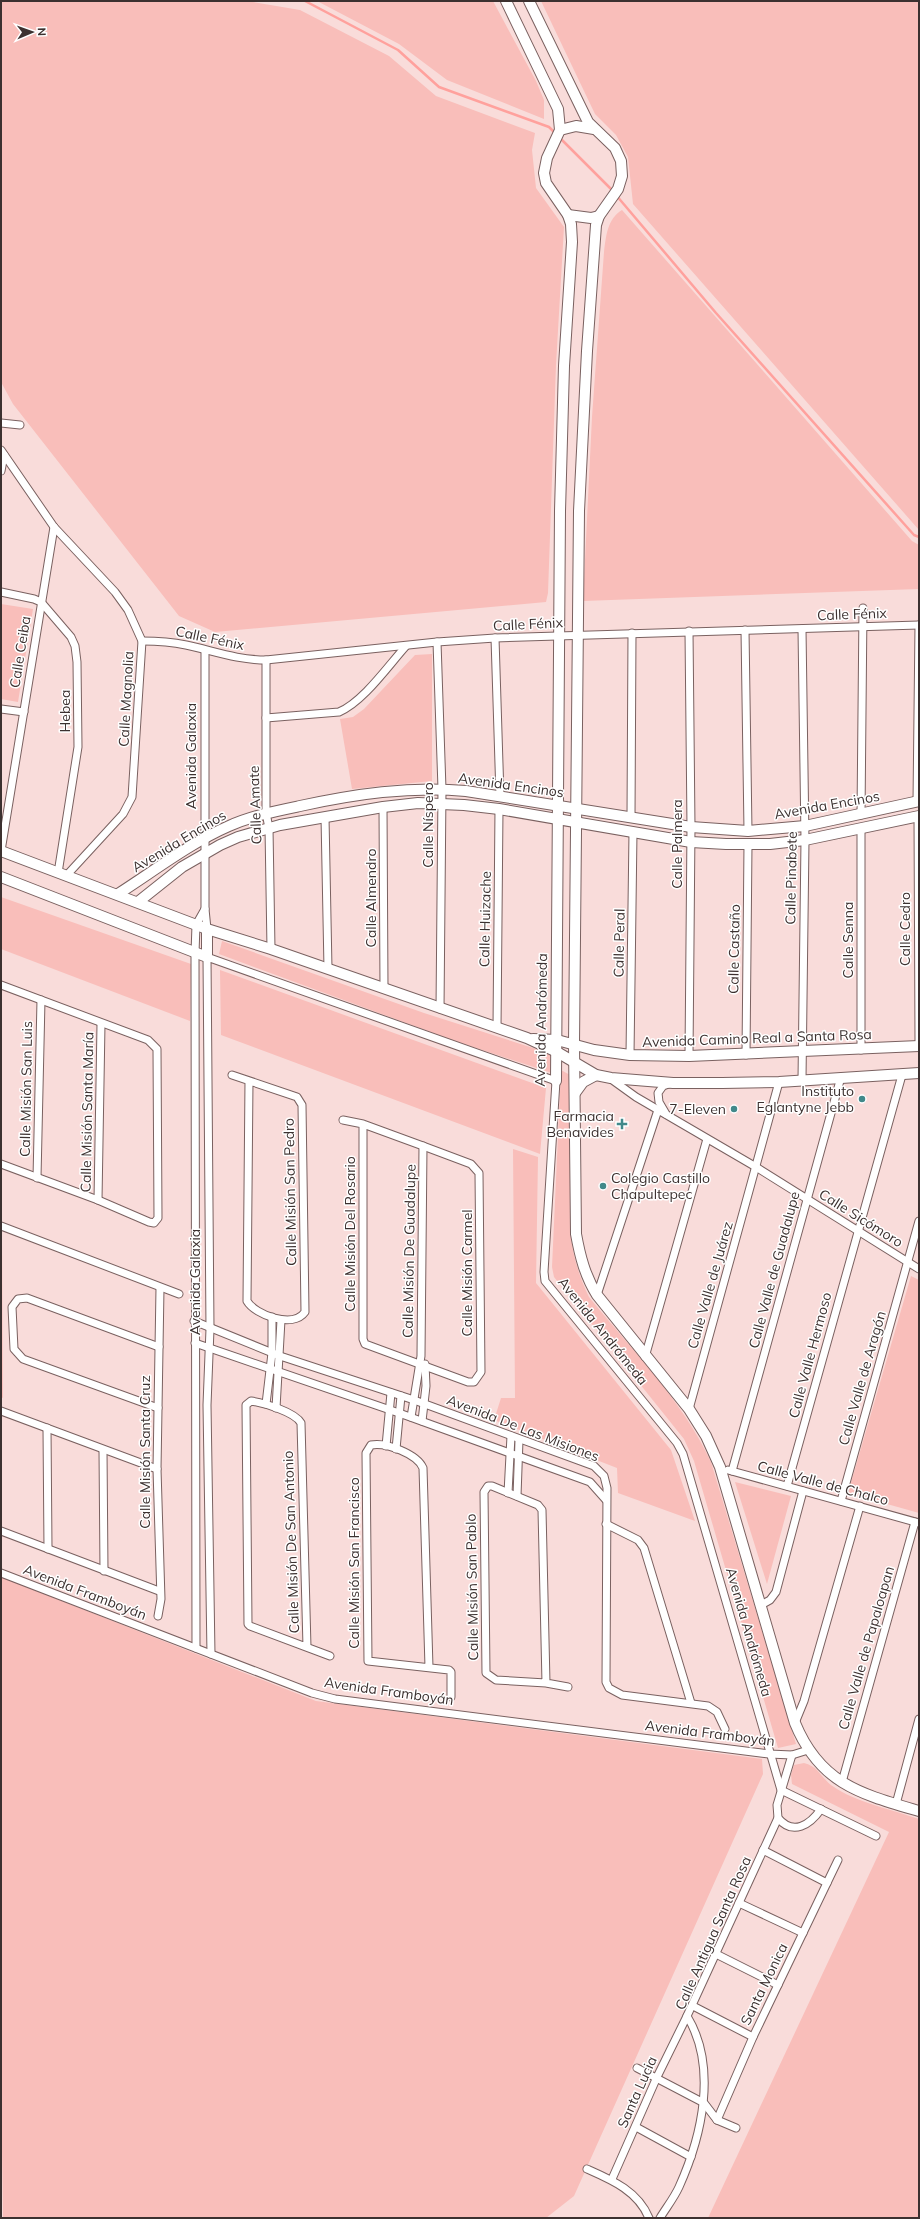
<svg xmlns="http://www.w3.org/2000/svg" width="920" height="2219" font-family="Mulish,sans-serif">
  <rect width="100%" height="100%" fill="#f9dcda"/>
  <g fill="#f9beba">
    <polygon points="1,1 247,1 300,10 389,56 436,96 535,133 532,150 536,188 564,227 556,365 548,593 546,602 215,632 179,616 13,404 1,382"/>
    <polygon points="317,1 493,1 536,81 544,100 544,119 447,80 399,44"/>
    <polygon points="541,1 919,1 919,530 633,204 628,157 616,135 595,114"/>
    <path d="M622,210L912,541L919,545V589L583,601L592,417L604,252C606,237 607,219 622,210Z"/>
    <polygon points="1,604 33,609 18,702 1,699"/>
    <polygon points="432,654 432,781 352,789 340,719 353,717 364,709 415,655"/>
    <polygon points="1,897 191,964 190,1021 1,949"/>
    <polygon points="222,941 424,1013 552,1054 552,1073 455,1041 219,954"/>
    <polygon points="220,970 546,1088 540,1154 221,1035"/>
    <path d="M561,1070L570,1075V1228C572,1253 578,1274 589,1297C631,1349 683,1401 711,1462L796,1744L778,1748L694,1461L684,1439L554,1277L552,1267Z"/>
    <polygon points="513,1149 538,1157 536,1283 671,1450 695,1521 618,1493 617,1468 494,1420 501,1398 515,1398"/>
    <polygon points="1,1240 2,1240 3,1398 1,1397"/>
    <polygon points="911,1276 919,1280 919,1513 848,1493"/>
    <polygon points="735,1482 791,1496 767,1584"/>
    <polygon points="1,1577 316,1701 762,1759 763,1774 574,2196 546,2218 3,2218 1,2080"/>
    <path d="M804,1763C820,1767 821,1779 834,1787C853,1801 896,1811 919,1819V2218H708L889,1832L792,1784L791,1775L794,1765Z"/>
  </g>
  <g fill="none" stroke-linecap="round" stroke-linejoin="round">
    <g stroke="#ffa19d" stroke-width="2.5">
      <polyline points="305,1 398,50 439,87 549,127 555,133"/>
      <polyline points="560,138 613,191"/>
      <polyline points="616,195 716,313 914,535 919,537"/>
    </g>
    <defs>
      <g id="street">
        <polyline points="1,423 20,425"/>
        <polyline points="1,450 54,527 115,592 128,610 142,641 132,797 123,814 66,876"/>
        <polyline points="1,471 4,455"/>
        <polyline points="1,592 34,599 41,602 71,637 75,646 77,662 78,747 58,873"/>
        <polyline points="802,629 805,840 802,1080"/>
        <polyline points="745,630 748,831"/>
        <polyline points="495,638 500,796"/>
        <path d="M142,641C157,641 172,642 186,645C214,651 237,660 266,660L437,642L495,638L919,625"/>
        <polyline points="437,642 442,789 440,1009"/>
        <polyline points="205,651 205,909 207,929"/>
        <polyline points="266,660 266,813 269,828 271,949"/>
        <polyline points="1,709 24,712"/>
        <path d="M266,718L339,712C363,702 388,666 406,646"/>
        <polyline points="917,802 919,625"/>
        <polyline points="383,807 384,989"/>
        <polyline points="861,815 863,608"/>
        <polyline points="918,816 919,1041"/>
        <polyline points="325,817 328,969"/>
        <polyline points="631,818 632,633"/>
        <polyline points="1,851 54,527"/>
        <polyline points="1,985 148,1040 157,1049 158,1218 154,1223 149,1222 98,1200 1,1164"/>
        <polyline points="497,1028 499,809"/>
        <polyline points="861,1050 861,830"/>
        <polyline points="630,1055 633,832"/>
        <polyline points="746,1055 748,844"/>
        <polyline points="689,1056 691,827 689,631"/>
        <path d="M232,1075L297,1097L302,1105L305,1312C293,1329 255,1315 247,1301L249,1081"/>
        <polyline points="611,1079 636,1097 756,1167 919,1269"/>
        <polyline points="666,1114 659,1102 658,1093 663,1086 671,1083"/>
        <polyline points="343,1120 363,1124 423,1146 471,1164 479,1173 481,1372 474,1382 468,1382 365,1344 363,1339 363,1124"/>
        <polyline points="37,1178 41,1000"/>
        <polyline points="98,1200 101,1024"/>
        <polyline points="1,1226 179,1294"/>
        <polyline points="597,1295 658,1110"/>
        <polyline points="194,1321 280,1356 414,1400 594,1466 604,1476 607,1488 606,1682 609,1688 622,1695 708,1706 717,1712 725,1729"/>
        <polyline points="195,1343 399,1413 590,1482 606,1500"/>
        <polyline points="645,1357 707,1139"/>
        <polyline points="266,1404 272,1353 272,1317"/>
        <polyline points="158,1408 23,1359 14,1349 12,1307 18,1299 27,1298 159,1347"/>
        <polyline points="276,1408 281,1320"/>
        <polyline points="689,1409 779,1082"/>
        <polyline points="1,1411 157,1469"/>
        <polyline points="411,1417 421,1356 423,1146"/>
        <polyline points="422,1421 426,1386 425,1364"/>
        <polyline points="47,1428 48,1549"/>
        <polyline points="386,1446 391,1393"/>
        <polyline points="396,1449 401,1396"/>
        <polyline points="103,1450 104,1571"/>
        <polyline points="728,1470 919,1523"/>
        <polyline points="732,1471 841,1077"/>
        <polyline points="787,1486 902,1075"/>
        <polyline points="508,1493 511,1436"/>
        <polyline points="517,1496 519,1440"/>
        <polyline points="841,1501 919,1221"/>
        <polyline points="606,1524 638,1540 644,1548 691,1703"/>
        <polyline points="1,1531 159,1591"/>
        <polyline points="1,1573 312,1693 335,1699 769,1754 792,1755 808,1750"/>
        <polyline points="761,1605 770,1600 776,1592 803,1491"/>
        <polyline points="158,1616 161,1599 157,1469 160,1288"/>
        <path d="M307,1647L301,1423C295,1412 264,1403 251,1401L246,1405L248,1624L250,1626L330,1656"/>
        <polyline points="196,1648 195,953 196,925 205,909"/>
        <polyline points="211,1654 207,1405 210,1329 207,957 556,1081 544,1272 545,1281 677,1443 683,1454 781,1790 876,1836"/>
        <path d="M429,1667L423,1468C417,1454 386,1442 371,1445L366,1453L368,1661L449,1670L451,1672V1697"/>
        <polyline points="546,1683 542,1510 538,1505 492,1486 488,1486 484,1492 486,1673 496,1680 546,1683 568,1687"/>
        <polyline points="795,1723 804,1701 860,1506"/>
        <path d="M792,1755L777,1805L778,1818C793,1836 810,1825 821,1809"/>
        <polyline points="842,1782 915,1522"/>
        <polyline points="896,1804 919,1719"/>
        <polyline points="763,1850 827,1883"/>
        <polyline points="739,1903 803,1933"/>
        <polyline points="716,1954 778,1985"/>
        <polyline points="693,2006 753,2037"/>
        <polyline points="637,2068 704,2103 717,2120 736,2128"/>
        <polyline points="717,2120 753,2037 838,1860"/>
        <polyline points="636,2127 691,2157"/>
        <path d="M587,2169C612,2180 638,2191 649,2218"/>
        <polyline points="612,2179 657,2077 687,2016"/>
        <path d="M660,2218C666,2208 674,2198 679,2187C702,2136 718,2067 687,2016L778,1818"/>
      </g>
      <g id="secondary">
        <polyline points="506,1 558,109 560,130 547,158 544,173 546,183 568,215 571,224 572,242 564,366 560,511 556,1081"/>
        <path d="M529,1L588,122L615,148L621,161L622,176L618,189L599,216L596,225L587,351L579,511L574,1044L576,1234C580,1256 585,1276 597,1295L689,1409L706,1436L720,1467L795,1723C820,1784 861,1794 919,1811"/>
        <polyline points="560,130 576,126 594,129"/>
        <polyline points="568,215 591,218 599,216"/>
        <polyline points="1,851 207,929 271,949 527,1038 557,1052 596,1075 611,1078 673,1083 722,1083 779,1082 919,1073"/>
        <polyline points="1,877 207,957 207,929"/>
        <path d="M118,894C154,871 190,843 229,826C251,816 276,811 300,806C355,794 409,786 466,791L691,827L748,831L805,826L919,801"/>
        <polyline points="138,902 182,867 220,845 238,837 280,825 383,807 418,803 464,805 499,809 691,842 726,844 770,844 805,840 919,816"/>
        <polyline points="533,1039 557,1040 594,1050 630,1055 689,1056 919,1046"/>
        <polyline points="575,1093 583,1082 596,1075"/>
      </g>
    </defs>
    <use href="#street" stroke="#7a6160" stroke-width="9"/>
    <use href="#secondary" stroke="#7a6160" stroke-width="12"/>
    <use href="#street" stroke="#fff" stroke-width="7"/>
    <use href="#secondary" stroke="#fff" stroke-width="10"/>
  </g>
  <g fill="#41898a" stroke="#fff" stroke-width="1.5">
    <circle cx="862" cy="1099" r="4"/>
    <circle cx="734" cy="1109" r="4"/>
    <path d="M620 1118h4v4h4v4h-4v4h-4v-4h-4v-4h4z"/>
    <circle cx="603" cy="1186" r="4"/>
  </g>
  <g text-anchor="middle" stroke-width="3" stroke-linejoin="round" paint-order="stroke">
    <g font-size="14" fill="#3c3130" stroke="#fff">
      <text transform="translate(852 614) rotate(-2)" y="5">Calle Fénix</text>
      <text transform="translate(528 624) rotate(-3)" y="5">Calle Fénix</text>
      <text transform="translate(210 638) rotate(12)" y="5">Calle Fénix</text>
      <text transform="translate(20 652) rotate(-81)" y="5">Calle Ceiba</text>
      <text transform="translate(126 699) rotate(-87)" y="5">Calle Magnolia</text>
      <text transform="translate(65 711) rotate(-90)" y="5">Hebea</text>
      <text transform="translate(191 756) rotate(-90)" y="5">Avenida Galaxia</text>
      <text transform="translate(511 785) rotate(8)" y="5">Avenida Encinos</text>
      <text transform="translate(255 805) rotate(-92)" y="5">Calle Amate</text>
      <text transform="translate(827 805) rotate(-10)" y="5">Avenida Encinos</text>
      <text transform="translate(428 825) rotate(-90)" y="5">Calle Níspero</text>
      <text transform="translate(179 841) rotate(-31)" y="5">Avenida Encinos</text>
      <text transform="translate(677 844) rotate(-90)" y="5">Calle Palmera</text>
      <text transform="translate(791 878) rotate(-89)" y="5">Calle Pinabete</text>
      <text transform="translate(371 898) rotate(-90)" y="5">Calle Almendro</text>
      <text transform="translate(485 919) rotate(-89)" y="5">Calle Huizache</text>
      <text transform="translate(905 929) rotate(-90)" y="5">Calle Cedro</text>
      <text transform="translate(848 940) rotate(-90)" y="5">Calle Senna</text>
      <text transform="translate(619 943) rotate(-89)" y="5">Calle Peral</text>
      <text transform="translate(734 949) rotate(-89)" y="5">Calle Castaño</text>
      <text transform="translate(541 1020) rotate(-89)" y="5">Avenida Andrómeda</text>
      <text transform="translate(757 1038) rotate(-2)" y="5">Avenida Camino Real a Santa Rosa</text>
      <text transform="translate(26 1089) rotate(-89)" y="5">Calle Misión San Luis</text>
      <text transform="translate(87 1112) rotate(-89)" y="5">Calle Misión Santa María</text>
      <text transform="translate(290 1192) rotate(-91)" y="5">Calle Misión San Pedro</text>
      <text transform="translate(861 1218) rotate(32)" y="5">Calle Sicómoro</text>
      <text transform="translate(350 1234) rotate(-90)" y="5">Calle Misión Del Rosario</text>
      <text transform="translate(409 1251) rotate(-89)" y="5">Calle Misión De Guadalupe</text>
      <text transform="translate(774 1270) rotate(-75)" y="5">Calle Valle de Guadalupe</text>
      <text transform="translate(467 1273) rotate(-90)" y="5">Calle Misión Carmel</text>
      <text transform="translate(195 1282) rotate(-90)" y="5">Avenida Galaxia</text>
      <text transform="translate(710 1285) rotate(-74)" y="5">Calle Valle de Juárez</text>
      <text transform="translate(603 1331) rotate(51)" y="5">Avenida Andrómeda</text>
      <text transform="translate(810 1355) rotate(-75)" y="5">Calle Valle Hermoso</text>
      <text transform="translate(862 1378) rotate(-74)" y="5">Calle Valle de Aragón</text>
      <text transform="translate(523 1428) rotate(21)" y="5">Avenida De Las Misiones</text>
      <text transform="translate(145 1452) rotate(-90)" y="5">Calle Misión Santa Cruz</text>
      <text transform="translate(823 1483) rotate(15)" y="5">Calle Valle de Chalco</text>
      <text transform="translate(291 1542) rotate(-92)" y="5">Calle Misión De San Antonio</text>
      <text transform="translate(354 1563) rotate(-90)" y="5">Calle Misión San Francisco</text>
      <text transform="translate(472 1587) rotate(-91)" y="5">Calle Misión San Pablo</text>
      <text transform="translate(85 1592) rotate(21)" y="5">Avenida Framboyán</text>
      <text transform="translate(749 1632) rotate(74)" y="5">Avenida Andrómeda</text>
      <text transform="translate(866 1648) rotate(-74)" y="5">Calle Valle de Papaloapan</text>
      <text transform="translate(389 1691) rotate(8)" y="5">Avenida Framboyán</text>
      <text transform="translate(710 1733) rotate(7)" y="5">Avenida Framboyán</text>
      <text transform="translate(713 1933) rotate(-66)" y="5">Calle Antigua Santa Rosa</text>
      <text transform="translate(764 1984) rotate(-64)" y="5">Santa Monica</text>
      <text transform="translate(637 2092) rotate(-66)" y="5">Santa Lucia</text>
    </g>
    <g font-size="14" fill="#3c3130" stroke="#fff" text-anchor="end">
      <text x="854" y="1096">Instituto<tspan x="854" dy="16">Eglantyne Jebb</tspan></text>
      <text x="726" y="1114">7-Eleven</text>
      <text x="614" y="1121">Farmacia<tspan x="614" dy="16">Benavides</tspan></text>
      <text x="611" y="1183" text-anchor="start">Colegio Castillo<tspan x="611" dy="16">Chapultepec</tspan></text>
    </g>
  </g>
  <rect width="920" height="2219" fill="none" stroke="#3c3130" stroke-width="4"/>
  <g transform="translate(32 32) rotate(88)" stroke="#ffffff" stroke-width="3" paint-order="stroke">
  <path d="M0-3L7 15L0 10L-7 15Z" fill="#3c3130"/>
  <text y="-6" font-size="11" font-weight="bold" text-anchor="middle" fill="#3c3130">N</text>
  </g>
</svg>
